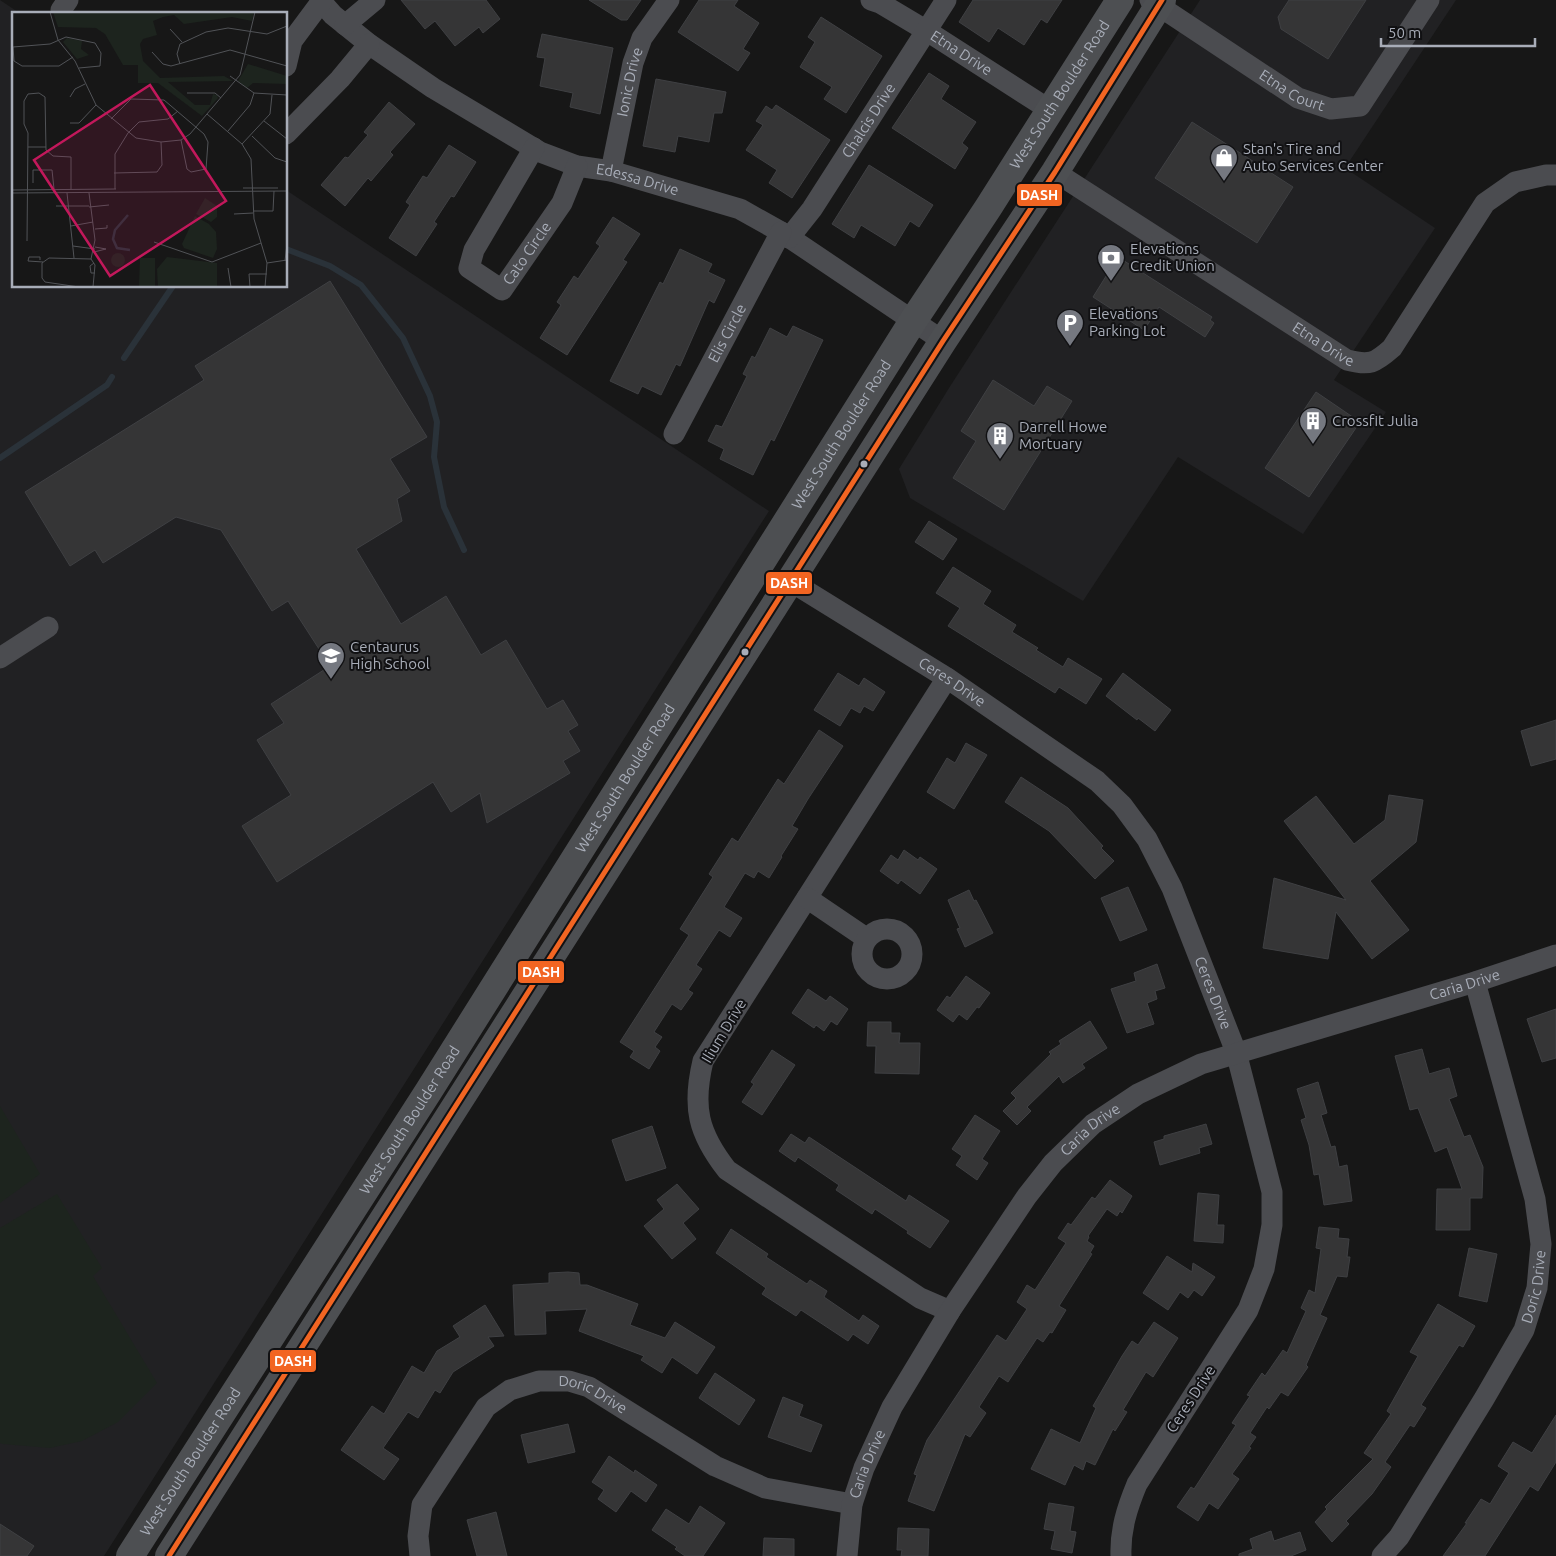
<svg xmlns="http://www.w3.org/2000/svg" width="1556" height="1556" font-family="Ubuntu,sans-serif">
  <rect width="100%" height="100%" fill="#171717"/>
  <g fill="#212123">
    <polygon points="0,0 21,14 14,14 14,286 286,286 286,190 769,511 104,1556 0,1556"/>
    <polygon points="1200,0 1456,0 1345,168 1435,228 1334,380 1386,412 1303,534 1178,457 1083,601 910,498 899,469 949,388"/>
  </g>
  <g fill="#1d241e">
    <polygon points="0,1106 40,1174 0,1203"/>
    <polygon points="57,1194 102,1268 93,1276 157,1383 118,1422 82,1441 50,1448 3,1444 0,1443 0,1228"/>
  </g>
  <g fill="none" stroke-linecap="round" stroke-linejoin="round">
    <g stroke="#2a3239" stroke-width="6">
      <polyline points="286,249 330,266 361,285 403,338 430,396 437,422 434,457 444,507 464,550"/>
      <polyline points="124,358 173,286"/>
      <polyline points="0,458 107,385 112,377"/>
    </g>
  </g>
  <g fill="#353536" stroke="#3f4043">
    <polygon points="401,0 486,0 500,19 483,33 479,27 455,46 435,21 425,29"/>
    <polygon points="589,0 641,0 627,20 621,20"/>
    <polygon points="699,0 738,0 734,6 759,23 743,49 750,53 738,71 678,32"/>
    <polygon points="973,0 1062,0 1047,23 1041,19 1024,45 998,28 989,42 959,22"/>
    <polygon points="1289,0 1366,0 1328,59 1281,29 1278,17"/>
    <polygon points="821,17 882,56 846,113 824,99 832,87 800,67 815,42 808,37"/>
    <polygon points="542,34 613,48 600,114 570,107 573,93 540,86 545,58 537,57"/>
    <polygon points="929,73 949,86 941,99 976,122 962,143 968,148 955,169 892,128"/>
    <polygon points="656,79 726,92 722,113 714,113 709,142 678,136 675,152 643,146"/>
    <polygon points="389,102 415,124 390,152 393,155 371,181 368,178 345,206 321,185 345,157 348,158 368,135 364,132"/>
    <polygon points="776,105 830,140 792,198 769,183 777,170 746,150 763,125 756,121 766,106 772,110"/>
    <polygon points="1192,122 1293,187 1257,243 1155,178"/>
    <polygon points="449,145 476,162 454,197 451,196 434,222 437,224 416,256 389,238 410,205 406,202 423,176 427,178"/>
    <polygon points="869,165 933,205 919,227 910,221 895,246 861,225 854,238 832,224"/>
    <polygon points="613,217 640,234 623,260 627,262 567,355 540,338 561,305 557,302 574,276 578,279 600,246 596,243"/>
    <polygon points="680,249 712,264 708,272 725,280 714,303 709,300 680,366 676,364 661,395 642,386 638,394 610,381 660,282 663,284"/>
    <polygon points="1118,257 1212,317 1210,320 1214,323 1205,337 1159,307 1144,330 1093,297"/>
    <polygon points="330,281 427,437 390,459 410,491 397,499 402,521 356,549 401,624 446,596 481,655 506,640 547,709 563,700 578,725 568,731 580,751 563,761 570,773 487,823 480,793 451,812 433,782 277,882 242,826 291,795 257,740 284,723 271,704 330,666 288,601 272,611 221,530 176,517 103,563 95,550 70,566 25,492 204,380 195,366"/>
    <polygon points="793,326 823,340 774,441 771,439 753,475 720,459 724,449 708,441 716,425 722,427 747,376 743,374 752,356 755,358 770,328 787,337"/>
    <polygon points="993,380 1034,406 1047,386 1072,401 1004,510 953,478 976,441 961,431"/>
    <polygon points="1316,392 1360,422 1309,497 1265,468"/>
    <polygon points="929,521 957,539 943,560 915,542"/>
    <polygon points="953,567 991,591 983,604 1016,625 1012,632 1038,648 1036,650 1063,667 1068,658 1102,679 1086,704 1059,687 1055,693 948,626 960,608 936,593"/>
    <polygon points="838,673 859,686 864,678 885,692 873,711 864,706 860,713 851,708 840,726 814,710"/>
    <polygon points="1123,673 1171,710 1155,731 1138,718 1137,720 1106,696"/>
    <polygon points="1556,720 1556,759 1531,766 1521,731"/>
    <polygon points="819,730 843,746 808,799 792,826 798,829 781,856 782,857 769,878 758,871 754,878 745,873 724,907 742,918 730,937 719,930 696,965 702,969 688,990 693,993 681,1010 672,1004 654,1032 662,1037 655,1047 660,1051 649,1069 630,1057 634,1051 620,1042 689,935 680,929 713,877 709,874 732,838 738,842 778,779 784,784"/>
    <polygon points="966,743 987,755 954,809 927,792 947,758 955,763"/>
    <polygon points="1021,777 1068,808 1103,846 1101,848 1114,861 1095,879 1049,831 1005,802"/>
    <polygon points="1389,795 1423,800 1416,842 1370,881 1409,930 1372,959 1336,912 1328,959 1263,948 1274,878 1346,900 1284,821 1316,796 1354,844 1385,820"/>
    <polygon points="904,850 918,860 920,857 937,869 920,894 901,880 898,884 880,871 891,855 898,860"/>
    <polygon points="1128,887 1147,930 1120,941 1101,898"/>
    <polygon points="969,890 974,901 976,900 993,933 965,947 957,929 960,928 948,900"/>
    <polygon points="1157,964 1165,988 1155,991 1157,999 1147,1003 1154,1024 1127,1033 1111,989 1136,981 1134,973"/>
    <polygon points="966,976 990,993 979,1008 977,1007 967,1020 959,1014 953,1022 937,1010 947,996 950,998"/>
    <polygon points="808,989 826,1001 830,996 848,1009 837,1025 831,1021 824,1031 816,1025 814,1028 792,1013"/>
    <polygon points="1556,1009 1556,1058 1542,1062 1527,1019"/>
    <polygon points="1090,1021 1107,1048 1082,1064 1085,1068 1063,1083 1059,1076 1027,1107 1031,1111 1017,1125 1003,1111 1016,1098 1011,1093 1051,1054 1049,1052 1061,1044 1059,1041"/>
    <polygon points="868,1022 891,1022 891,1033 900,1033 899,1043 920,1043 919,1074 875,1073 876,1046 867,1046"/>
    <polygon points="1422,1049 1429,1074 1449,1068 1457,1096 1449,1099 1464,1137 1470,1135 1483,1167 1482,1198 1470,1198 1470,1230 1436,1230 1437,1189 1462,1189 1447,1147 1435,1152 1418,1108 1410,1110 1395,1056"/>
    <polygon points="772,1050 795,1065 762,1115 742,1102 754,1084 751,1082"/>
    <polygon points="1318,1082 1327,1113 1321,1115 1331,1147 1335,1146 1339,1167 1347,1165 1352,1201 1324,1205 1319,1174 1314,1175 1309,1145 1301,1120 1306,1118 1297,1089"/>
    <polygon points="975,1115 1000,1131 982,1159 988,1163 977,1180 956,1165 962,1156 952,1149"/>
    <polygon points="1206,1124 1212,1144 1199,1148 1200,1153 1160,1165 1154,1142 1164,1139 1164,1136"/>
    <polygon points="652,1126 666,1168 626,1181 612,1140"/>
    <polygon points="791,1134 805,1143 809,1137 906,1201 909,1195 949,1221 930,1248 907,1233 908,1231 875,1209 872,1214 836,1190 839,1185 798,1157 795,1162 779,1151"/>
    <polygon points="1110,1180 1132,1196 1122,1213 1120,1211 1117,1216 1107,1209 1088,1236 1089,1237 1087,1241 1094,1246 1090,1253 1092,1254 1059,1306 1066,1310 1052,1333 1050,1332 1043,1342 1037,1338 1008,1382 999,1376 979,1407 986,1413 970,1437 965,1434 934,1511 908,1501 917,1475 914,1474 927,1440 997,1335 1006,1341 1027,1309 1017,1302 1027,1285 1035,1290 1066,1243 1058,1238 1068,1223 1071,1225 1092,1197 1095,1199"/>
    <polygon points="677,1184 699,1209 683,1223 696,1239 672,1259 644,1226 664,1209 657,1200"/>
    <polygon points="1198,1193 1219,1195 1217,1225 1224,1225 1223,1243 1194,1241"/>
    <polygon points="1319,1227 1339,1229 1338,1238 1349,1239 1347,1257 1350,1257 1347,1277 1337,1276 1320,1315 1327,1318 1306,1365 1308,1367 1288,1396 1281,1392 1269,1409 1267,1407 1250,1433 1256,1437 1249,1447 1251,1448 1232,1474 1239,1479 1218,1509 1209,1503 1198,1521 1177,1507 1191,1487 1194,1489 1236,1425 1232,1423 1250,1396 1247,1395 1262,1373 1265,1376 1283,1350 1287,1353 1306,1311 1301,1308 1309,1290 1315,1293 1321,1249 1316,1248"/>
    <polygon points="731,1229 768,1254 766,1257 807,1284 810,1280 827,1291 824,1297 859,1321 863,1315 879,1326 868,1344 853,1334 848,1341 801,1310 796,1316 762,1294 766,1288 716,1253"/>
    <polygon points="1469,1248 1497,1254 1487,1302 1459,1296"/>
    <polygon points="1167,1256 1192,1272 1193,1263 1215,1277 1202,1296 1194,1290 1188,1298 1180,1292 1168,1310 1143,1293"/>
    <polygon points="568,1272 579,1273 580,1285 587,1285 638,1304 630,1325 665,1338 675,1322 715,1347 697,1374 672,1357 662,1373 641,1360 644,1356 579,1331 587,1309 545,1311 546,1334 515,1335 513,1285 549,1283 549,1273"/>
    <polygon points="1438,1304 1475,1326 1463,1347 1459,1345 1421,1405 1426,1408 1414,1427 1410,1425 1385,1462 1391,1467 1372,1494 1346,1521 1349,1524 1332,1542 1315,1522 1327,1509 1325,1507 1373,1459 1364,1453 1391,1414 1387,1411 1418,1356 1410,1352"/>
    <polygon points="485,1305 504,1336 488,1337 494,1346 453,1372 440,1393 435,1390 418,1418 408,1412 383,1448 399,1459 384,1480 341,1450 372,1406 384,1414 412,1366 424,1373 437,1351 460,1337 453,1326"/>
    <polygon points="1154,1322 1178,1338 1153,1377 1146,1372 1123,1410 1127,1412 1115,1431 1113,1429 1095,1465 1086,1461 1083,1470 1074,1465 1065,1485 1031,1469 1051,1429 1080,1443 1096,1408 1093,1406 1122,1356 1132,1341 1138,1345"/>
    <polygon points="715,1373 755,1400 739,1425 699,1398"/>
    <polygon points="783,1397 803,1405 799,1416 822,1425 811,1452 768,1437"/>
    <polygon points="1556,1415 1556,1462 1538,1491 1530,1486 1485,1556 1443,1556 1467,1523 1465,1523 1481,1499 1490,1504 1509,1473 1498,1466 1513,1442 1532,1453"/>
    <polygon points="568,1424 575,1452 528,1463 521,1435"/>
    <polygon points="609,1456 634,1473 635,1470 657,1485 646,1502 631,1491 616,1512 598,1499 604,1490 592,1482"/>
    <polygon points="1049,1503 1074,1507 1070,1531 1076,1532 1072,1553 1051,1549 1055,1531 1044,1529"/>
    <polygon points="700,1506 725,1523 703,1556 685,1556 675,1549 677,1547 652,1530 666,1509 689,1524"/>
    <polygon points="496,1512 507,1556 477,1556 467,1520"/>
    <polygon points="0,1524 34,1546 27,1556 0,1556"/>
    <polygon points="898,1528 929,1529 928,1556 901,1556 902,1550 897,1550"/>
    <polygon points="1271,1531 1274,1541 1300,1532 1306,1550 1291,1556 1239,1556 1239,1554 1253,1549 1250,1539"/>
    <polygon points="764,1538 794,1539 794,1556 763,1556"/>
  </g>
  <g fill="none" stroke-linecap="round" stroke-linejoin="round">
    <g stroke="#4b4c50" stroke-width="21">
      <path id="s1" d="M320,0L333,15L369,44L433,88L540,152L577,166L611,171L740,209L781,232L943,341"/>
      <path id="s2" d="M871,0L880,3L927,31L1050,110"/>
      <path id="s3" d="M1150,0L1298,98L1331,109L1360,106L1429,0"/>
      <polyline points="61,10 68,0"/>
      <polyline points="345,25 375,0"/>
      <polyline points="286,66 292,41 321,2"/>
      <polyline points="286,134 340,79 369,44"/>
      <path id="s4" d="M534,148L474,250L469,268L502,290L562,203L577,166"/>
      <path id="s5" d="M611,171L633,63L642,38L669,0"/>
      <path id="s6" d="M1055,172L1347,360C1370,366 1375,363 1392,348L1485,203L1515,182L1546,175H1556"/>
      <path id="s7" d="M789,238L812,209L946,0"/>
      <path id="s8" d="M674,434L781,232"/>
      <path id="s9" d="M790,581L947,678L1097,781L1122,805L1147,839L1172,888L1236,1052L1272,1192V1225L1264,1269L1248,1310L1137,1484C1127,1508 1120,1530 1121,1556"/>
      <polyline points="0,658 48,627"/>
      <path d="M947,678L703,1061C692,1107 698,1133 727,1170L920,1298L950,1311"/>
      <polyline points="807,898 866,938"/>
      <circle cx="887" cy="954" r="25"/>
      <path id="s10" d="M420,1556L418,1536L422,1505L486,1407L510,1390L539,1381H569L589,1387L715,1466L765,1488L852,1504"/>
      <path id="s11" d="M847,1556L852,1504L864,1468L892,1407L950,1311L1027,1196L1053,1163L1093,1124L1138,1094L1201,1064L1475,982L1556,955"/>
      <path id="s12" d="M1382,1556L1399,1537L1484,1399L1524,1330L1537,1288L1541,1244L1535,1199L1475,982"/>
    </g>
    <g stroke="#4d4f52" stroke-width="28">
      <path id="s13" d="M130,1556L428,1092L913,321L988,208L1120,0"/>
      <polyline points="169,1556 943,341 1055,172 1162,0"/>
    </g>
    <defs>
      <polyline id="bus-1" points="169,1556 943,341 1055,172 1162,0"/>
    </defs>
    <use href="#bus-1" stroke="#111113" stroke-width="9"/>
    <use href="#bus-1" stroke="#f26522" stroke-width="5"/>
  </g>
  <defs>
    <symbol id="shop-pin" viewBox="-11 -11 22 30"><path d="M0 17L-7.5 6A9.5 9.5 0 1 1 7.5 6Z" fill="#757880" stroke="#111113"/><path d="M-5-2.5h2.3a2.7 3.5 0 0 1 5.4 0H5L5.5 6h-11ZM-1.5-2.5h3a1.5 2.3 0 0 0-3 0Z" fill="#fff"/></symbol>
    <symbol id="bank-pin" viewBox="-11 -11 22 30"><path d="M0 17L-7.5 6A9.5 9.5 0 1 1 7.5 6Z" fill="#757880" stroke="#111113"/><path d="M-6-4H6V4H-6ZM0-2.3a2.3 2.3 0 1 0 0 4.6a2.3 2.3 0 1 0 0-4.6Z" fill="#fff"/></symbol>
    <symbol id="parking-pin" viewBox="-11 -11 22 30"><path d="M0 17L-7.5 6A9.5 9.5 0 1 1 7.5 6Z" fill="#757880" stroke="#111113"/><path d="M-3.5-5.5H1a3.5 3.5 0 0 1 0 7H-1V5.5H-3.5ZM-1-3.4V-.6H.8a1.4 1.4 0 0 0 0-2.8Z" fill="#fff"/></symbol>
    <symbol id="building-pin" viewBox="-11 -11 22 30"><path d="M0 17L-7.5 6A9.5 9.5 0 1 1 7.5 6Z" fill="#757880" stroke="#111113"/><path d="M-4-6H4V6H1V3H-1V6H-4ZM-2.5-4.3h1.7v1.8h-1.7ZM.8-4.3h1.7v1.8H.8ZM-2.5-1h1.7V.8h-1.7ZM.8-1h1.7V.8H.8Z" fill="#fff"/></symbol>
    <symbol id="school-pin" viewBox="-11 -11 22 30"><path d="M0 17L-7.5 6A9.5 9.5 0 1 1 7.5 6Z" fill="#757880" stroke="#111113"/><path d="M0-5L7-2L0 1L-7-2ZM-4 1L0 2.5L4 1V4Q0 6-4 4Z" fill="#fff"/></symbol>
  </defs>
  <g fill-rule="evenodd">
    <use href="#shop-pin" x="1208" y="142" width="32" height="43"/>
    <use href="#bank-pin" x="1095" y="242" width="32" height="43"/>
    <use href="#parking-pin" x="1054" y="307" width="32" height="43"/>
    <use href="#building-pin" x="1297" y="405" width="32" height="43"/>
    <use href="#building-pin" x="984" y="420" width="32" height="43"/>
    <use href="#school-pin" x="315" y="640" width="32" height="43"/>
  </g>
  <g fill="#a8adb8" stroke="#111113" stroke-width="2">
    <circle cx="864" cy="464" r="4.5"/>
    <circle cx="745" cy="652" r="4.5"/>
  </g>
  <g text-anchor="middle" stroke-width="4" stroke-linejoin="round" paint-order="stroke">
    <g font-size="15" fill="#a8adb8" stroke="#111113">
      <text dy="5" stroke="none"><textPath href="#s2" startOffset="105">Etna Drive</textPath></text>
      <text dy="5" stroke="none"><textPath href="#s5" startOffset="91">Ionic Drive</textPath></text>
      <text dy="5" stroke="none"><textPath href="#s3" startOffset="169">Etna Court</textPath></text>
      <text dy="5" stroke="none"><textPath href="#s13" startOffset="1732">West South Boulder Road</textPath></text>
      <text dy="5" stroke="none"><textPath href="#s7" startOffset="142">Chalcis Drive</textPath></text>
      <text dy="5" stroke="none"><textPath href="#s1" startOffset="370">Edessa Drive</textPath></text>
      <text dy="5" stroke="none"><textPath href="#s4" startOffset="221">Cato Circle</textPath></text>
      <text dy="5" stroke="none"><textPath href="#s8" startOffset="114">Elis Circle</textPath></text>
      <text dy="5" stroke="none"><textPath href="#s6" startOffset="319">Etna Drive</textPath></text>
      <text dy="5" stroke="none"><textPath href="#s13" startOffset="1328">West South Boulder Road</textPath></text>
      <text dy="5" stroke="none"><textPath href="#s9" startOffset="191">Ceres Drive</textPath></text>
      <text dy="5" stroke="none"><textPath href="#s13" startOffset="922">West South Boulder Road</textPath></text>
      <text dy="5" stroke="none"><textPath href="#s11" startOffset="905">Caria Drive</textPath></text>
      <text dy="5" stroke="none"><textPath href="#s9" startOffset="611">Ceres Drive</textPath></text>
      <text transform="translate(724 1031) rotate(-59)" y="5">Ilium Drive</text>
      <text dy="5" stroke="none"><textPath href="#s13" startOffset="518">West South Boulder Road</textPath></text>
      <text dy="5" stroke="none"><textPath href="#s11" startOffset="500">Caria Drive</textPath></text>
      <text dy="5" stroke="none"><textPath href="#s12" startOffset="312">Doric Drive</textPath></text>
      <text dy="5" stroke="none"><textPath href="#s10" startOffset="285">Doric Drive</textPath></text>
      <text transform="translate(1191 1399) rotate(-57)" y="5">Ceres Drive</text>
      <text dy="5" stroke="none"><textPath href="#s13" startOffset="112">West South Boulder Road</textPath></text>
      <text dy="5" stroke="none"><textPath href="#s11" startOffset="95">Caria Drive</textPath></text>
    </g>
    <g font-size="15" fill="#a8adb8" stroke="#111113" text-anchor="start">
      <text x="1243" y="154">Stan's Tire and<tspan x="1243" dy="17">Auto Services Center</tspan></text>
      <text x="1130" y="254">Elevations<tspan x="1130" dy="17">Credit Union</tspan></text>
      <text x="1089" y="319">Elevations<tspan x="1089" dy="17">Parking Lot</tspan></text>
      <text x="1332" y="426">Crossfit Julia</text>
      <text x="1019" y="432">Darrell Howe<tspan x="1019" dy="17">Mortuary</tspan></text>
      <text x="350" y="652">Centaurus<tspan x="350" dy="17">High School</tspan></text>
    </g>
  </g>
  <g transform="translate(12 12)">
    <rect width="275" height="275" fill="#171717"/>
    <path d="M41,0H242L240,9L220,5L172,12L162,3L151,5L141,9L145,23L131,27L128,32L131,49L148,66L212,64L221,69L156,70L183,93H198L201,82L205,83L206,86L190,104L146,71H126V53H111L93,22L84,16L46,15ZM55,26L70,29L69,37L77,43L65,47L51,30ZM236,52L275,64V72L241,71L235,76L226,69ZM193,186L205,194V205L199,210L184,202ZM183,204L197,212L204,220L205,237L201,246L172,236L170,232ZM99 248a7 7 0 1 1 14 0a7 7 0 1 1-14 0ZM155,245L205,251V275H146L145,257ZM128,246H143V275H127Z" fill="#1d241e"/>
    <path fill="none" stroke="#2a3239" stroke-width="2.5" d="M116,203L103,218L101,227L105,236L118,238"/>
    <path fill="none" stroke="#515357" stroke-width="1" d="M38,0L46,28L63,49L84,93L124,126L149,130L169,128L178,122L228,63L243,0M158,17L170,30M140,40L151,52L159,54L218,38L275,54M61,45L47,54H10L2,49L1,35L38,32L54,25L83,31L89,41L88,54L67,56M168,52L165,42L168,32L194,20L216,16L255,22L275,14M218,64L242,81L275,83M175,81H203L209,86M58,85L63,77L73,72M195,102L230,132L239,147L242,207L255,251L253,275M99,107L119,87L152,88L192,122L196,130L194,157L179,160L175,157L169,128M252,109L275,127M58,111H67L84,93M216,119L238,93L242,81M240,124L263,146L275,150M230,132L258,102L260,83M16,135H34M102,161L145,160L150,153L149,130M21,171V158H40L42,177M231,176H266M103,177V142L116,121L127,110L156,107L166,99M0,178L104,177M0,181L275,179M55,181L62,246M77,181L83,228L79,247M44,194H77M77,195L97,193M241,199H261L262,179M222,202L241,201M59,214L81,210M83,217L95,216V213M15,229L16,121L12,112V89L16,82L27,81L33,85L34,138L41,144L59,145V177M142,230L200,250L249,231M61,234L83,237M82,240L94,237L83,235M79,247L83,253L81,275M28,248V245H17L16,249L31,250M273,249L275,232M82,251L78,254L79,261H83M255,251L275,248M216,256L219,275M67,275L33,270L30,266V251L37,246L79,247M238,275L237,262H255"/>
    <path fill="#c2185b" fill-opacity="0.15" stroke="#c2185b" stroke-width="2.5" d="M138,73L214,189L98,264L22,148Z"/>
    <rect width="275" height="275" fill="none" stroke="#a8adb8" stroke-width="2.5"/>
  </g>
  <g stroke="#111113" stroke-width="2">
    <rect x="1016" y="183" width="47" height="24" rx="5" fill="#f26522"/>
    <rect x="765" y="571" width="48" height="24" rx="5" fill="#f26522"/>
    <rect x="517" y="960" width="48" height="24" rx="5" fill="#f26522"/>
    <rect x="269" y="1349" width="48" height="24" rx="5" fill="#f26522"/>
  </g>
  <g font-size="14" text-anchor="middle" font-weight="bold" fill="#fff">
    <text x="1039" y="200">DASH</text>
    <text x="789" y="588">DASH</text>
    <text x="541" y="977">DASH</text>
    <text x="293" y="1366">DASH</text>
  </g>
  <path d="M1381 38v8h154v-8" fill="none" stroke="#a8adb8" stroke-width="2.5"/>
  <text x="1388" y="38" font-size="15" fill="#a8adb8" stroke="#111113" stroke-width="4" paint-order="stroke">50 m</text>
</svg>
